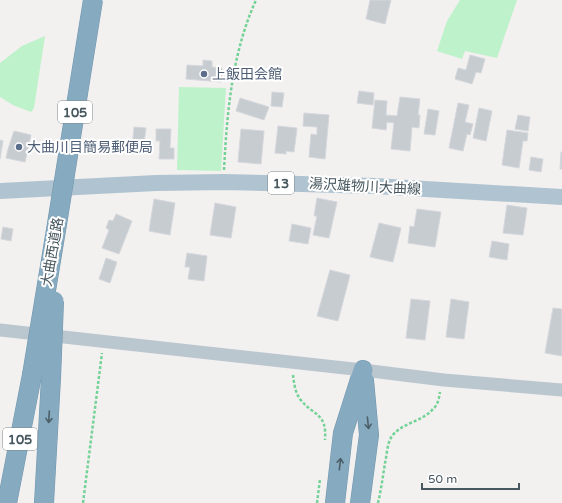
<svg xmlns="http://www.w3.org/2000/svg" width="562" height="503" font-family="'Varela Round','Noto Sans JP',sans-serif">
  <rect width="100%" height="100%" fill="#f3f0f0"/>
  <g fill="#bdf2ca">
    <polygon points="460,0 517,0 497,58 465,51 462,59 437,51 447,21"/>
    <polygon points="45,36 34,108 31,112 13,105 0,97 0,63 22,46"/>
    <polygon points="179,87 226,88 221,171 177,170"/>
  </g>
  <g fill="#c7ccd0" stroke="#d4d7dc">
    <polygon points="370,0 391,0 385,24 366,19"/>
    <polygon points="470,55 485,59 481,73 476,72 472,84 455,79 458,68 466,70"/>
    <polygon points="203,60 212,61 212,67 222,68 221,82 186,79 187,65 203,66"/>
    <polygon points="359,91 374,93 373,105 357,103"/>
    <polygon points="272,92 284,93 282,107 271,106"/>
    <polygon points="400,97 420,99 418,115 420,115 419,128 412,127 410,151 391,149 394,123 387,122 386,130 372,128 375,100 387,101 386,115 397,116"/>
    <polygon points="240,98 269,107 264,120 236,111"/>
    <polygon points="458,103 469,105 465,122 473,124 470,135 467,134 463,151 449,148"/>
    <polygon points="479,108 492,111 486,141 473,138"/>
    <polygon points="428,109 439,111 435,135 424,134"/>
    <polygon points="304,113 329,115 325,159 309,157 311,134 317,135 317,127 303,126"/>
    <polygon points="518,115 530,117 528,131 515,129"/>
    <polygon points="278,126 297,128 294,152 286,151 286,154 275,153"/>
    <polygon points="134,127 146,128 143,150 132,149"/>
    <polygon points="156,129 171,129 170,148 174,148 174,159 159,159 160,141 156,141"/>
    <polygon points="241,129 264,131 261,164 238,162"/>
    <polygon points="507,130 528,133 527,141 523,141 519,168 502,165"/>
    <polygon points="14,131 31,135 25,162 6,158 8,149"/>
    <polygon points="0,140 3,141 0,159"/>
    <polygon points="561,152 562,152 562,169 560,169"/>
    <polygon points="531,157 543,159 541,172 529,170"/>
    <polygon points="317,198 337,202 329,238 313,235 317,216 314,216"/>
    <polygon points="154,199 175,203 170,235 149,231"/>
    <polygon points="215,203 236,207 231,238 210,235"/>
    <polygon points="507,205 527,208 523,235 503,233"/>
    <polygon points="417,209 441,212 435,247 408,243 410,226 414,227"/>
    <polygon points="116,214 132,221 119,254 102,248 109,230 106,228 109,220 113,221"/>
    <polygon points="379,223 401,228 393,262 370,257"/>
    <polygon points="292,224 311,228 308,244 289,241"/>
    <polygon points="3,227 13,229 11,241 1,239"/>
    <polygon points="492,241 509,244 507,260 489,257"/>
    <polygon points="187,253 207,256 204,281 188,279 190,267 185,267"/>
    <polygon points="106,258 117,262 110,283 99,279"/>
    <polygon points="330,270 350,275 338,321 317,316"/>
    <polygon points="411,299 430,301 425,340 406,338"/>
    <polygon points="451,299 469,302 464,339 446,337"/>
    <polygon points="553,308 562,309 562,356 545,353"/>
  </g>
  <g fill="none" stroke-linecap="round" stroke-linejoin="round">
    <defs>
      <g id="motorway">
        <polyline points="7,503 32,375"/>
        <polyline points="44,503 51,378"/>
        <polyline points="335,503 343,433 363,370"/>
        <polyline points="360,503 369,435 364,380"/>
      </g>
    </defs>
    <use href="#motorway" stroke="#7196ad" stroke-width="20"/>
    <g stroke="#73d295" stroke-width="2.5" stroke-dasharray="3 2" stroke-linecap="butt">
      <path d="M224,170C227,112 232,53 256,0"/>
      <path d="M293,375C294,383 295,392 300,399C314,417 327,412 325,440"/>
      <polyline points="83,503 102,353"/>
      <polyline points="317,503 320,479"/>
      <path d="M378,503C381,490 383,476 385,463C387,455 387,443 392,436C403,422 422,422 433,409C438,405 439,398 440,392"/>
    </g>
    <polyline stroke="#bbc7ce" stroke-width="13" points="0,330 363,370 444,380 562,390"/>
    <polyline stroke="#afc4d0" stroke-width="16" points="0,191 156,183 224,182 375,186 562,197"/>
    <use href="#motorway" stroke="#86abc1" stroke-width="19"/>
    <defs>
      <g id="motorway-bridge">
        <polyline points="32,375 57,224 93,0"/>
        <polyline points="51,378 54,301"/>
      </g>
    </defs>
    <use href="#motorway-bridge" stroke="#7196ad" stroke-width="20" stroke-linecap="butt"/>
    <use href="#motorway-bridge" stroke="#86abc1" stroke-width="19"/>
  </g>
  <defs><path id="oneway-shaft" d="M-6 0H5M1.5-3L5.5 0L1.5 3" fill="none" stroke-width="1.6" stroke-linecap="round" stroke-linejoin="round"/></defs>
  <g stroke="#4d5f69">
    <use href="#oneway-shaft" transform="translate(49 417) rotate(93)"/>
    <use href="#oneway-shaft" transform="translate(368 423) rotate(84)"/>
    <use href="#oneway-shaft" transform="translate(340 464) rotate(-83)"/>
  </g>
  <g fill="#5c6f8a" stroke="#fff" stroke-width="1.5">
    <circle cx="204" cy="74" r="4"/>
    <circle cx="19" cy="147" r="4"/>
  </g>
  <g text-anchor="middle" stroke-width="4" stroke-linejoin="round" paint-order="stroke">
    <g fill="#fff" stroke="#7e898f" stroke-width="1">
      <rect x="58" y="101" width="34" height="22" rx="3"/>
      <rect x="268" y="172" width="26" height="22" rx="3"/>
      <rect x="3" y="428" width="34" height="22" rx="3"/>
    </g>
    <g font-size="13" font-weight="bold" fill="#47575f">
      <text x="75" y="117">105</text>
      <text x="281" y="188">13</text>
      <text x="20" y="444">105</text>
    </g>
    <g font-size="14" fill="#4e5e75" stroke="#fff" text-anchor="start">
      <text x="212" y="79">上飯田会館</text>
      <text x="27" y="152">大曲川目簡易郵便局</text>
    </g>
    <g font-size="14" fill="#47575f" stroke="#fff">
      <text transform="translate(365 186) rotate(3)" y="5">湯沢雄物川大曲線</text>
      <text transform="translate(52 252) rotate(-80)" y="5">大曲西道路</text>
    </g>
  </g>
  <path d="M422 483v6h97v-6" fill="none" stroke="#47575f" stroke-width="2"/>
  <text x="428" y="483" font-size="12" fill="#47575f" stroke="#ffffff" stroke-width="3" paint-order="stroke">50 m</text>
</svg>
